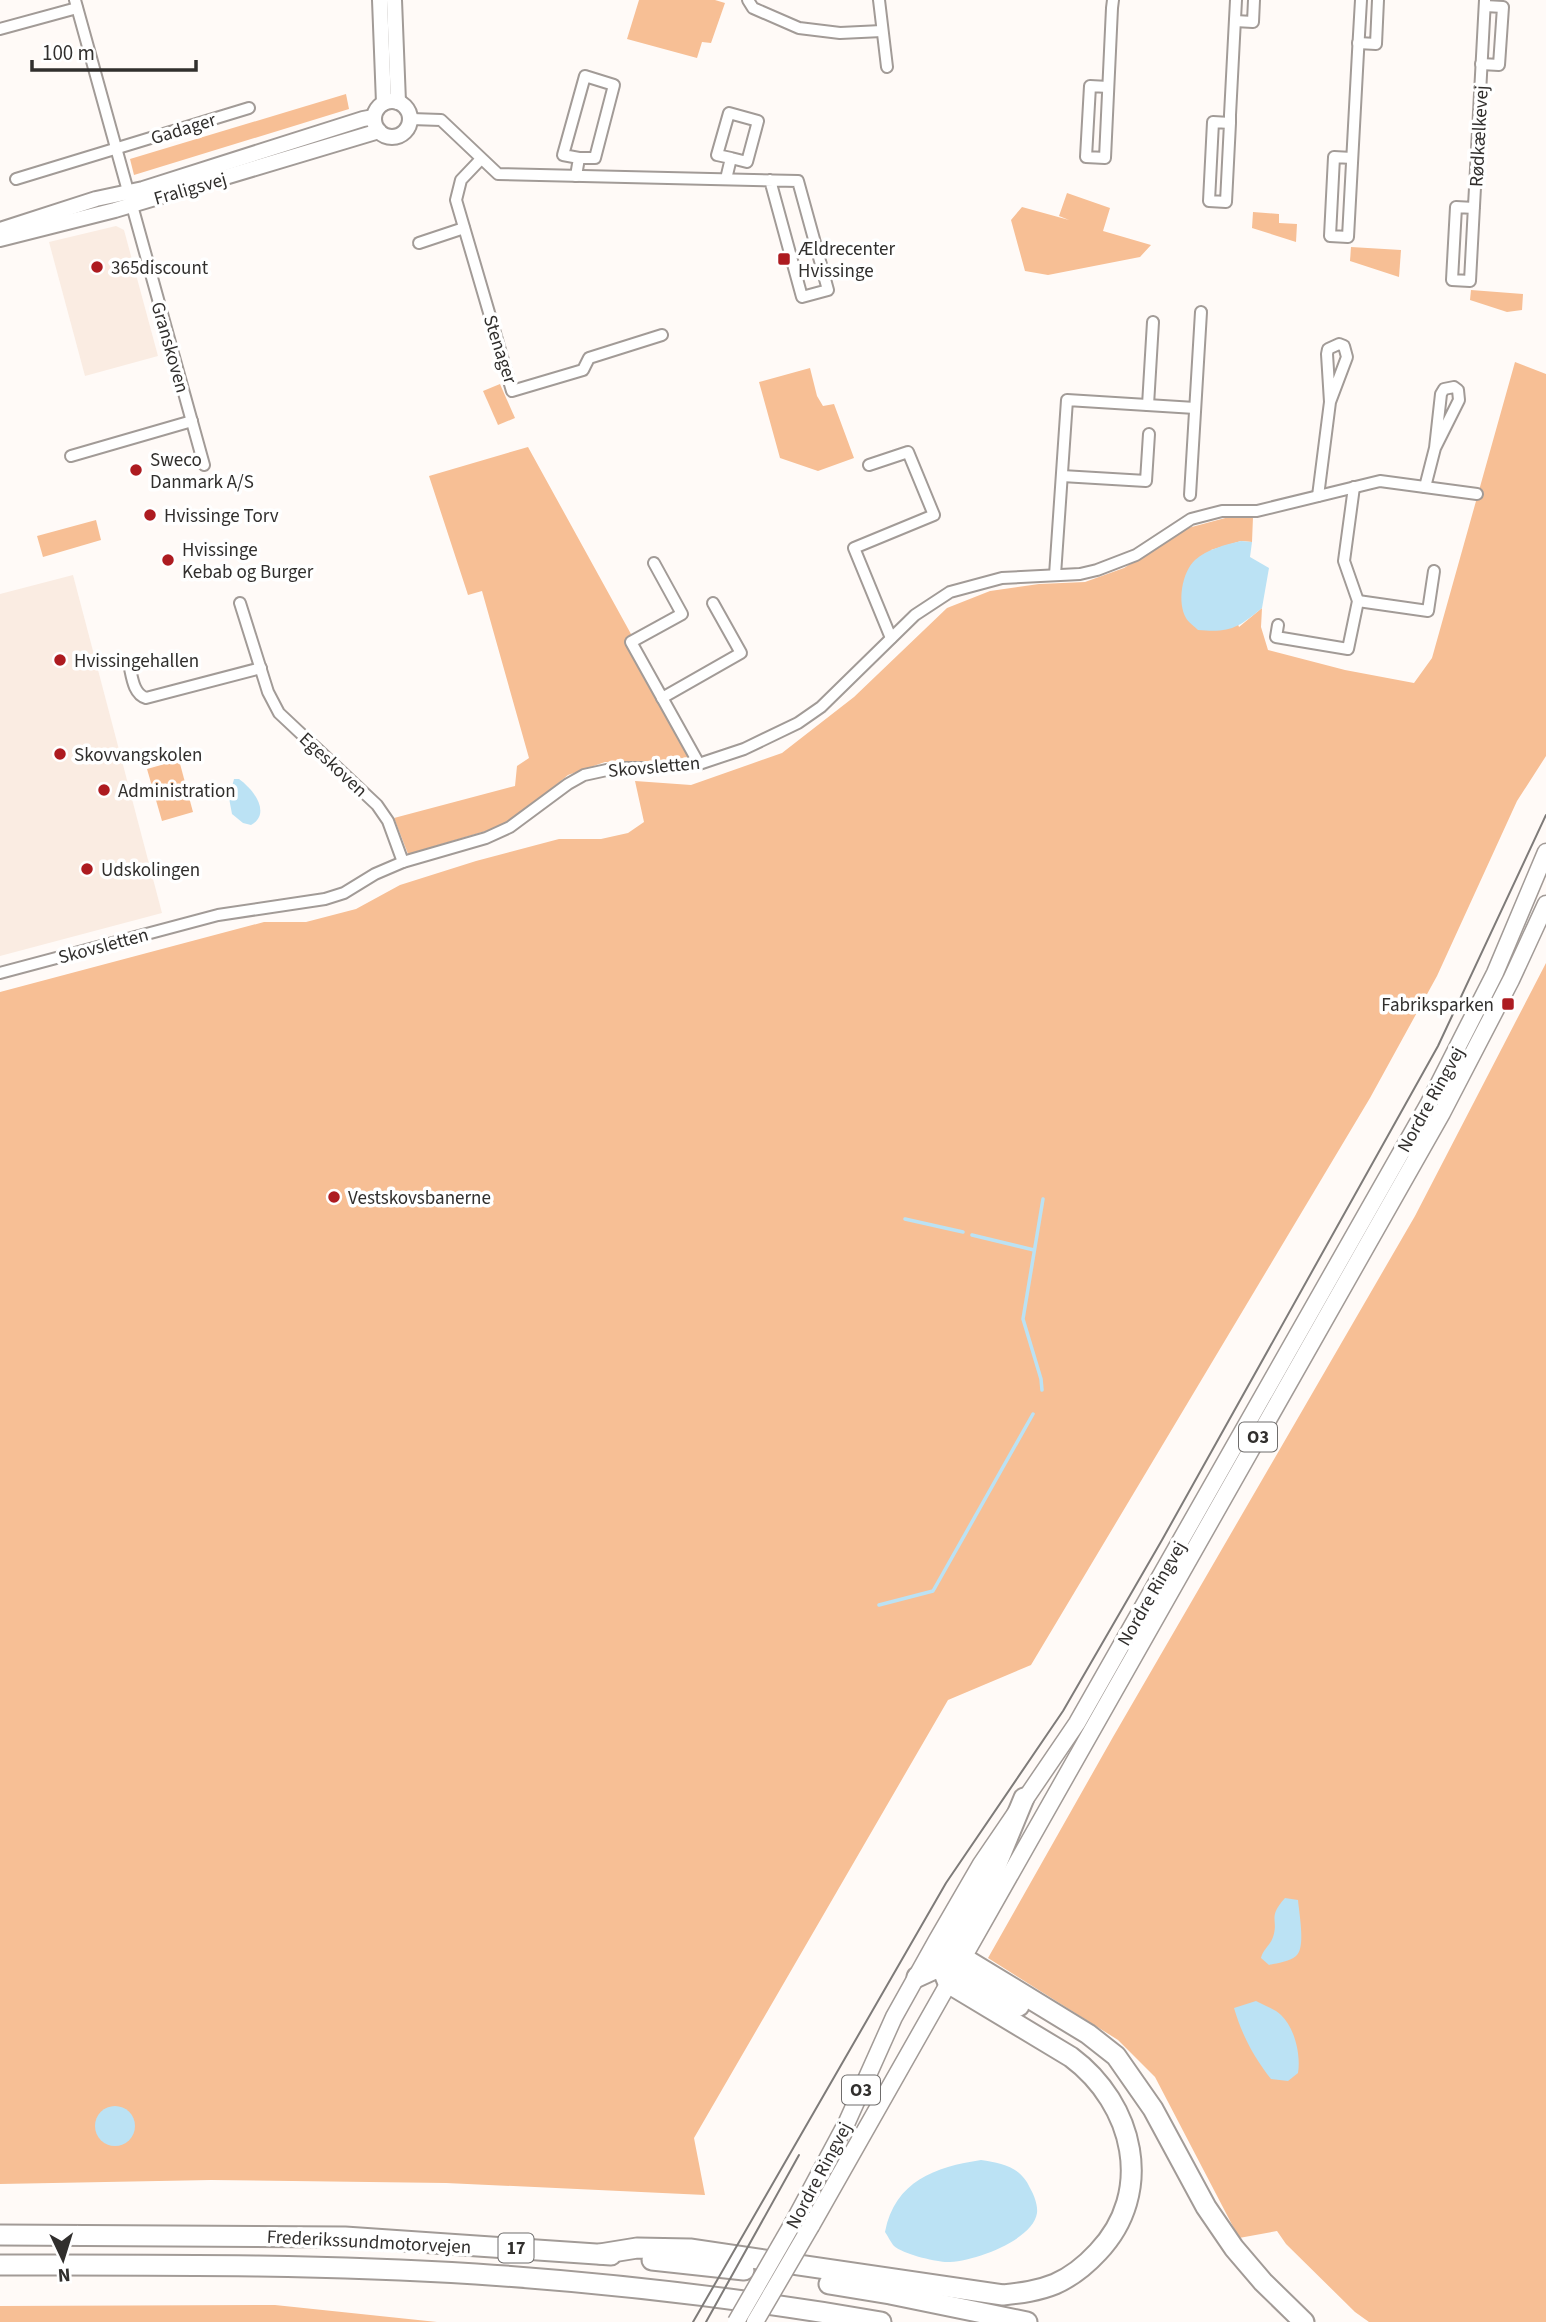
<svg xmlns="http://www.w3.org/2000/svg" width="1546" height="2322" font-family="'Source Sans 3',sans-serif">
  <rect width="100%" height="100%" fill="#fffaf7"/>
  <g fill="#faece2">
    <polygon points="116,226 124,230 158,356 85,376 49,242"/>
    <polygon points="73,575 162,913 0,956 0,594"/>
  </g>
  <g fill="#f7bf95">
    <polygon points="639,0 715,0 725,3 711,43 702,42 697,58 627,39"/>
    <polygon points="346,94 349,109 134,175 130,159"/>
    <polygon points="1067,193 1110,208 1103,231 1151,245 1140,257 1048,275 1025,271 1011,220 1022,207 1069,220 1059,216"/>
    <polygon points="1253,212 1279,214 1279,223 1297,224 1296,242 1252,228"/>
    <polygon points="1351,247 1401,250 1399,277 1350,261"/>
    <polygon points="1471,290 1523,294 1522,310 1507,312 1470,300"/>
    <polygon points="1515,362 1546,374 1546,756 1517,801 1437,976 1370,1098 1031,1665 948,1700 694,2138 705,2195 446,2183 211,2180 0,2184 0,992 264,922 306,922 356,909 400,885 476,861 559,839 601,839 628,833 644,822 635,781 691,785 782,753 854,697 947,608 990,591 1039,584 1085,582 1124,568 1188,528 1229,517 1253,517 1252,542 1241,541 1211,550 1239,627 1262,608 1261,627 1268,650 1345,670 1414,683 1432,658"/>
    <polygon points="810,368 817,396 823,406 834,404 854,458 818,471 780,458 759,382"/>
    <polygon points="500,384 515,418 498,425 483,391"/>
    <polygon points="528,447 631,634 625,641 689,757 656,762 605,762 568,775 527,809 496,828 408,854 394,818 515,786 517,766 529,758 482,591 468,595 429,476"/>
    <polygon points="96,520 101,540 43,557 37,536"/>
    <polygon points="179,760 193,812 162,821 147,769"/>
    <polygon points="1546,963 1546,2322 1369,2322 1355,2312 1286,2244 1277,2231 1239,2238 1155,2077 1118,2040 988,1958 1113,1737 1415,1216"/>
    <polygon points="275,2305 437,2322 0,2322 0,2306"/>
  </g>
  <g fill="#bbe2f4">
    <path d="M1241,541L1252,542L1250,557L1269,568L1262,608C1238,628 1230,633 1198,630C1194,626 1188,622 1186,618C1177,602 1182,572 1195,560C1207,549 1225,545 1241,541Z"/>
    <path d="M234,779H239C253,789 272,813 251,825L243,823L232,814L229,798Z"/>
    <path d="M1285,1898L1298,1900C1299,1913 1306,1948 1296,1956C1289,1962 1277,1963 1269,1965L1261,1958C1263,1949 1270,1946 1273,1937C1279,1919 1267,1918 1285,1898Z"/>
    <path d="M1256,2001C1263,2005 1275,2009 1281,2015C1295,2028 1301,2056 1298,2073L1288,2081L1271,2079C1253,2056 1242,2035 1234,2008Z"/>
    <circle cx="115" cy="2126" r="20"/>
    <path d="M981,2160C1002,2163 1021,2167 1030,2188C1034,2195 1038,2205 1037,2213C1033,2241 970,2263 945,2262C933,2261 903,2254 894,2246C891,2243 888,2236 885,2232C895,2181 935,2167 981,2160Z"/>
  </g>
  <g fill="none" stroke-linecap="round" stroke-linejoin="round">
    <g stroke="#bbe2f4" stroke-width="3.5">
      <polyline points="905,1219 963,1232"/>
      <polyline points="972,1235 1034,1250"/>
      <polyline points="1042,1390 1041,1379 1023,1319 1043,1199"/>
      <polyline points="879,1605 933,1591 1033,1414"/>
    </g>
    <defs>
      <g id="street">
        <polyline points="75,0 204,465"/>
        <polyline points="748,0 753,8 799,28 840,33 882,31"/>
        <polyline points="879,0 887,67"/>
        <polyline points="1235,21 1253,22 1254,0"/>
        <polyline points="0,29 77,8"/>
        <polyline points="1358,43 1376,44 1378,0"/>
        <polyline points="1481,64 1499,65 1503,7 1485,6"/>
        <polyline points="1108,87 1090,86 1086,157 1105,158 1112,8 1113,0"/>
        <polyline points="411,119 441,120 498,174 798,181 828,290 802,297 770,180"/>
        <polyline points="1230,123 1213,122 1209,201 1226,202 1230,123 1230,115 1236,0"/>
        <polyline points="1352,158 1334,157 1330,236 1348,237 1358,52 1361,0"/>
        <polyline points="481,159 461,180 456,200 512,391 583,370 589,358 662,335"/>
        <polyline points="576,176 579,158 595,158 614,85 585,76 563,155 579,158"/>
        <polyline points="16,179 249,108"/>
        <polyline points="726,179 731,158 747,162 758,121 729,113 717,155 731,158"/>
        <path d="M1474,208L1456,207L1452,280L1470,281C1475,187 1480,94 1485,0"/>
        <polyline points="419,243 464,228"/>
        <polyline points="1148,405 1153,322"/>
        <polyline points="71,456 192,421"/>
        <polyline points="869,465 908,452 934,515 854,548 891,638"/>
        <polyline points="1062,476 1146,481 1149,434"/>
        <polyline points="1425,487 1435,448 1459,400 1458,390 1454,387 1444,389 1441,394 1435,448"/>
        <polyline points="1190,495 1201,312"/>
        <polyline points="1318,496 1330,402 1347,357 1344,346 1339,344 1328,349 1327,354 1330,402"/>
        <polyline points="654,563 682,614 631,642 699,764"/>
        <polyline points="1055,575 1067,400 1195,408"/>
        <polyline points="1358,601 1428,611 1434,571"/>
        <polyline points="240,603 268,692 279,713 377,805 388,821 403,862"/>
        <polyline points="1278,625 1276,637 1348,649 1358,601 1344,561 1354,487"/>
        <path d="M129,664C132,676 133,694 146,698L261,668"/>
        <polyline points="662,698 741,653 713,603"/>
        <polyline points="0,973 218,915 325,899 344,893 375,874 403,862 486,838 510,827 568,784 584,775 616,768 654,768 699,764 744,749 798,723 821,707 915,615 950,592 1002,578 1080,574 1097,570 1136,555 1191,519 1222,511 1257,511 1380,481 1477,494"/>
      </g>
      <g id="secondary">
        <polyline points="380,0 384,103"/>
        <polyline points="394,0 398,102"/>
        <circle cx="392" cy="119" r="18"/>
        <polyline points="0,230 96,199 143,189 363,119 374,117"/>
        <polyline points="0,239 115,210 379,131"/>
      </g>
      <g id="primary">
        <polyline points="793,2223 847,2122 894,2017 937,1940 981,1864 1077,1723 1428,1105 1495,973 1546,852"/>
        <polyline points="811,2226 1442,1113 1511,980 1546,904"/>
      </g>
      <g id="highway">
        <polyline points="962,1957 1088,2034 1116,2056 1153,2109 1206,2207 1234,2248 1263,2282 1304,2322"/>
        <polyline points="917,1977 941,1966 954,1970 1019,2006"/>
        <polyline points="0,2235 345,2237 611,2255"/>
        <path d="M600,2254L637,2248L690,2249L1003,2295C1021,2293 1038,2291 1055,2284C1071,2277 1086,2265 1098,2252C1155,2192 1134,2104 1071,2057L948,1983L941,1966L993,1873L1024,1798"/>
        <polyline points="652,2260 744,2270"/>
        <path d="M0,2265C158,2265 318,2264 476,2274C612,2283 747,2299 881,2322"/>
        <polyline points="829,2284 890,2294 1027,2322"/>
      </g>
    </defs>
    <use href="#street" stroke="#a29b97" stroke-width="14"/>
    <use href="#secondary" stroke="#a29b97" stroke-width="18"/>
    <use href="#primary" stroke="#a29b97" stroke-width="19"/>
    <use href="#highway" stroke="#a29b97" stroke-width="23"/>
    <use href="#street" stroke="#fff" stroke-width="10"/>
    <use href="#secondary" stroke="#fff" stroke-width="14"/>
    <use href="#primary" stroke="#fff" stroke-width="16"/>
    <use href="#highway" stroke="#fff" stroke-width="19"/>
    <g stroke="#7e7b79" stroke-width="2">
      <polyline points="693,2322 946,1883 1063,1711 1162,1540 1438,1046 1546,815"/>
      <polyline points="706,2322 799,2155"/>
    </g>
    <defs>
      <g id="primary-bridge">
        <polyline points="736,2322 793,2223"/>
        <polyline points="755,2322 811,2226"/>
      </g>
    </defs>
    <use href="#primary-bridge" stroke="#a29b97" stroke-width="19" stroke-linecap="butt"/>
    <use href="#primary-bridge" stroke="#fff" stroke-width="16"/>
  </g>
  <g fill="#ad1b20" stroke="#fff" stroke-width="2.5">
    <rect x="777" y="252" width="14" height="14" rx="3.5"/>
    <circle cx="97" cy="267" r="7"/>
    <circle cx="136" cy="470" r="7"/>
    <circle cx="150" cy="515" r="7"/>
    <circle cx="168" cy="560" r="7"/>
    <circle cx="60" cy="660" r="7"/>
    <circle cx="60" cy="754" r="7"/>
    <circle cx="104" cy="790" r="7"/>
    <circle cx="87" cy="869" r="7"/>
    <rect x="1501" y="997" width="14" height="14" rx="3.5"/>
    <circle cx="334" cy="1197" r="7"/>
  </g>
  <g text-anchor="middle" stroke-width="7" stroke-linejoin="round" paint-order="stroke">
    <g fill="#fff" stroke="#6f6d6c" stroke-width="2">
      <rect x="1239" y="1422.5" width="38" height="29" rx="5"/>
      <rect x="842" y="2075.5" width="38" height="29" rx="5"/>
      <rect x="498.5" y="2233.5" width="35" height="29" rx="5"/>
    </g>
    <g font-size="18" font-weight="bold" fill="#312f2d">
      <text x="1258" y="1443">O3</text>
      <text x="861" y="2096">O3</text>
      <text x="516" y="2254">17</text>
    </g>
    <g font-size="19" fill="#312f2d" stroke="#fff">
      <text transform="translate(183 128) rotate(-17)" y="7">Gadager</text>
      <text transform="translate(1478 136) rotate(-87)" y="7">Rødkælkevej</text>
      <text transform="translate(190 188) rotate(-16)" y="7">Fraligsvej</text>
      <text transform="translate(171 347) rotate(74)" y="7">Granskoven</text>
      <text transform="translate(501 349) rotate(72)" y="7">Stenager</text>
      <text transform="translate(334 764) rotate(43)" y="7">Egeskoven</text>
      <text transform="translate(654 766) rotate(-5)" y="7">Skovsletten</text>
      <text transform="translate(103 945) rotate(-15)" y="7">Skovsletten</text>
      <text transform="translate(1430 1099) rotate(-61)" y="7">Nordre Ringvej</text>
      <text transform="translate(1151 1593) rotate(-60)" y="7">Nordre Ringvej</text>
      <text transform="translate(818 2175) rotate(-62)" y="7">Nordre Ringvej</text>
      <text transform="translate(369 2241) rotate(3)" y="7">Frederikssundmotorvejen</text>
    </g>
    <g font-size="19" fill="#312f2d" stroke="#fff" text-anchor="start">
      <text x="798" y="255">Ældrecenter<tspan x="798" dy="22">Hvissinge</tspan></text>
      <text x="111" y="274">365discount</text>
      <text x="150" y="466">Sweco<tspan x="150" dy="22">Danmark A/S</tspan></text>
      <text x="164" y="522">Hvissinge Torv</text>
      <text x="182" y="556">Hvissinge<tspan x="182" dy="22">Kebab og Burger</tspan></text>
      <text x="74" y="667">Hvissingehallen</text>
      <text x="74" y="761">Skovvangskolen</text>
      <text x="118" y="797">Administration</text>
      <text x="101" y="876">Udskolingen</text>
      <text x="1494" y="1011" text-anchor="end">Fabriksparken</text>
      <text x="348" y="1204">Vestskovsbanerne</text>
    </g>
  </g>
  <g transform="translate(63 2259) rotate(176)" stroke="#ffffff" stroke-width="5" paint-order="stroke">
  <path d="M0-5L12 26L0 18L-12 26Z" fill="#312f2d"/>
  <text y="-10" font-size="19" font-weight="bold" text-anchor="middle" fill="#312f2d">N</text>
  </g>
  <path d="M32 60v10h164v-10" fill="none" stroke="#312f2d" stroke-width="3.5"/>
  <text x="42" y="60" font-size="21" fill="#312f2d" stroke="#ffffff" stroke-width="5" paint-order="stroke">100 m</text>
</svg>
